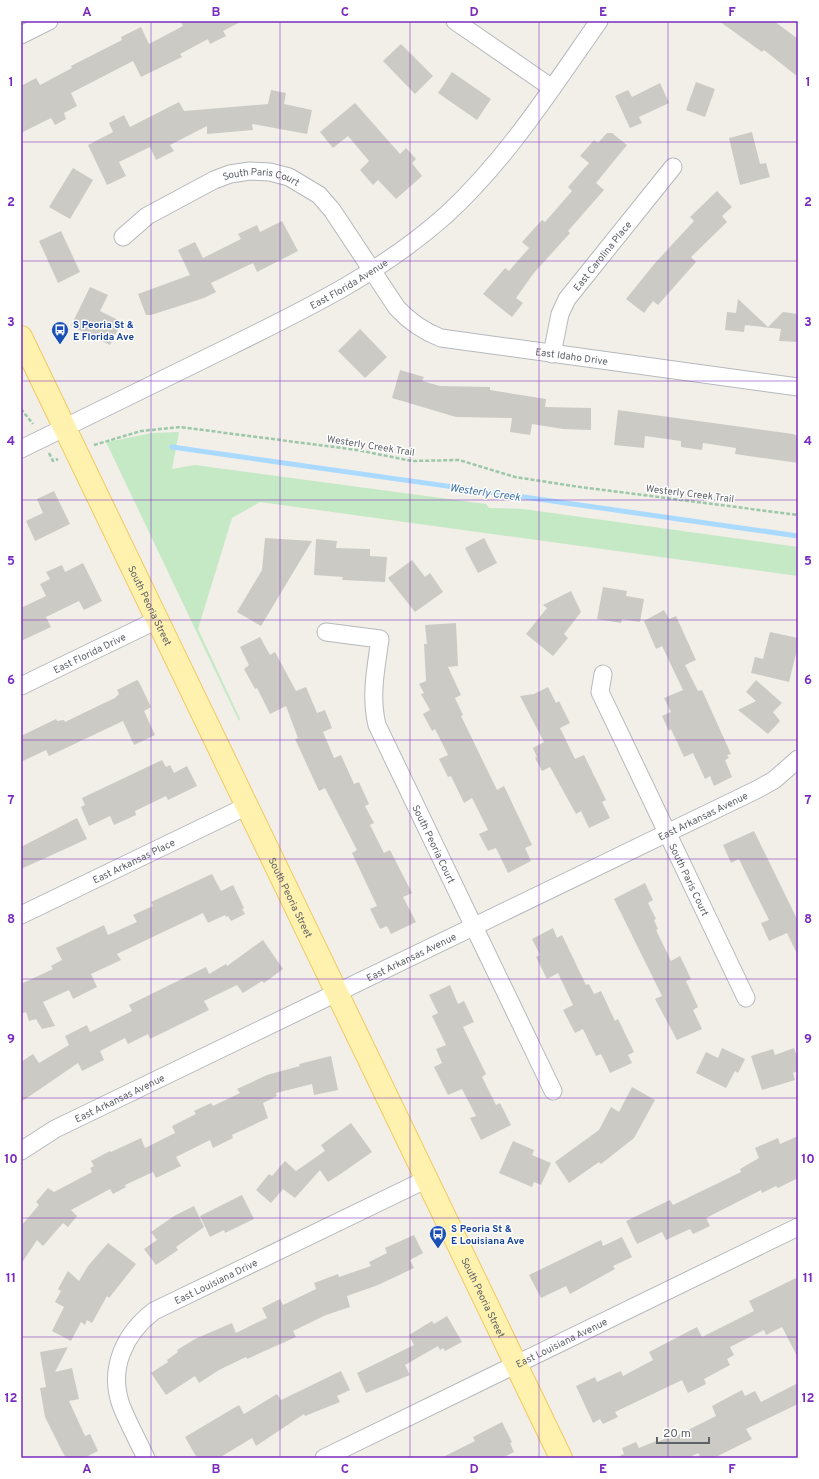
<svg xmlns="http://www.w3.org/2000/svg" width="819" height="1479" font-family="Overpass,sans-serif">
  <rect width="100%" height="100%" fill="#f1efe8"/>
  <polygon fill="#c5e8c5" points="179,432 172,469 195,465 486,504 489,508 523,509 798,547 798,576 260,502 232,518 198,629 240,719 239,721 107,444 108,442 152,433"/>
  <g fill="none" stroke-linecap="round" stroke-linejoin="round">
    <polyline stroke="#aadaff" stroke-width="5" points="172,447 798,536"/>
  </g>
  <g fill="#cccac5">
    <polygon points="180,21 242,21 223,31 226,36 210,44 208,39 180,54 182,57 141,77 133,61 71,93 77,106 64,113 66,119 55,125 51,118 21,133 21,86 36,78 40,85 72,68 71,66 122,40 121,37 141,27 149,44 183,26"/>
    <polygon points="719,21 774,21 798,39 798,77 764,50 762,52"/>
    <polygon points="401,44 433,76 415,94 383,61"/>
    <polygon points="452,72 491,99 477,120 438,93"/>
    <polygon points="696,82 715,89 705,117 686,110"/>
    <polygon points="660,83 669,103 639,117 642,123 630,128 615,96 628,90 632,97"/>
    <polygon points="271,90 286,93 284,104 312,110 307,134 252,124 253,130 207,134 207,126 170,145 174,151 156,160 150,147 119,162 126,176 107,185 88,145 113,132 109,123 124,115 130,127 179,102 184,111 268,104"/>
    <polygon points="355,103 400,154 406,148 416,159 412,163 422,176 396,199 378,180 373,185 360,170 369,161 348,136 333,148 320,132"/>
    <polygon points="752,132 760,164 766,163 770,177 740,185 729,138"/>
    <polygon points="607,133 612,133 627,145 596,183 604,190 568,231 570,233 533,274 516,298 523,303 512,317 483,294 505,268 509,271 529,248 522,242 542,220 545,222 572,191 568,187 589,163 580,156 594,140 598,143"/>
    <polygon points="73,168 93,180 70,219 49,207"/>
    <polygon points="717,191 732,207 722,216 727,222 691,257 696,262 658,305 653,301 644,313 626,299 655,263 694,221 690,217"/>
    <polygon points="282,221 298,251 257,272 253,263 211,283 216,292 204,298 151,315 146,315 138,294 190,275 178,250 195,242 203,258 241,239 238,234 257,225 260,232"/>
    <polygon points="61,231 80,272 58,283 39,241"/>
    <polygon points="90,287 108,295 100,311 122,322 110,345 71,326"/>
    <polygon points="738,299 768,327 783,312 798,314 798,342 779,341 781,329 745,325 744,332 725,330 727,312 736,313"/>
    <polygon points="360,329 387,357 365,378 338,351"/>
    <polygon points="400,370 424,377 422,381 440,386 490,387 490,390 546,399 545,407 591,408 591,430 563,429 532,424 530,435 510,432 512,418 456,417 392,398"/>
    <polygon points="618,410 793,434 798,436 798,463 735,454 736,448 703,443 702,450 681,447 681,441 645,436 644,448 614,445"/>
    <polygon points="54,491 70,524 35,541 26,521 43,513 37,499"/>
    <polygon points="265,538 312,541 261,626 237,612 262,570"/>
    <polygon points="484,538 497,563 478,573 465,548"/>
    <polygon points="316,539 337,541 336,548 370,549 370,556 387,557 385,582 342,580 343,577 314,575"/>
    <polygon points="412,560 425,577 430,573 443,592 415,612 388,578"/>
    <polygon points="83,563 102,601 84,610 79,601 46,617 51,627 21,641 21,608 46,596 40,584 50,579 46,572 62,565 65,572"/>
    <polygon points="603,587 627,591 626,596 644,599 640,622 622,619 621,623 597,619"/>
    <polygon points="571,591 581,612 564,634 568,638 553,656 526,634 547,608 543,605"/>
    <polygon points="664,610 669,619 676,616 696,660 685,665 698,691 702,690 731,754 727,755 729,758 725,760 732,777 714,786 710,776 705,779 693,753 684,757 671,729 669,731 662,716 671,712 664,698 683,690 662,646 656,649 644,621"/>
    <polygon points="456,623 458,666 448,667 461,695 455,698 463,715 461,716 497,790 504,786 532,845 525,848 531,861 508,873 496,848 488,851 479,834 488,830 472,798 464,803 451,776 448,777 439,759 448,755 435,729 432,731 423,714 430,710 421,694 424,693 419,684 426,681 424,644 427,644 425,625"/>
    <polygon points="770,632 798,638 798,646 789,682 751,673 755,657 763,659"/>
    <polygon points="260,637 270,655 275,652 296,691 306,687 317,713 325,710 332,728 323,732 334,758 341,755 354,784 359,782 369,804 365,806 374,823 370,825 384,853 390,850 412,893 403,897 416,922 391,934 387,926 380,929 370,909 377,906 352,853 357,850 325,788 319,791 295,739 298,738 286,706 270,714 257,688 255,689 244,669 249,665 240,647"/>
    <polygon points="137,680 139,682 151,707 144,711 155,735 134,745 123,721 49,756 46,750 21,762 21,736 56,719 57,721 64,720 65,722 98,706 115,698 119,694 117,690"/>
    <polygon points="756,680 782,703 773,712 780,721 768,734 738,710 756,701 746,692"/>
    <polygon points="548,687 556,703 559,701 570,723 560,728 575,759 584,755 606,800 602,802 610,818 589,828 581,811 576,814 550,767 542,771 535,758 537,757 533,748 544,742 520,696 534,694"/>
    <polygon points="162,760 166,767 170,765 174,773 187,766 197,786 168,800 166,796 135,811 136,815 114,825 110,816 89,826 81,807 85,805 82,798"/>
    <polygon points="77,818 87,839 21,869 21,847"/>
    <polygon points="754,831 798,921 798,956 787,933 769,941 761,923 769,920 751,884 739,859 731,863 723,845"/>
    <polygon points="212,874 221,891 233,885 244,908 242,909 245,914 231,921 228,916 226,917 225,915 208,923 203,913 117,954 121,960 91,974 97,987 73,999 69,990 43,1002 55,1026 42,1029 36,1019 29,1021 26,1012 21,1014 21,984 53,969 51,966 62,960 56,948 104,925 108,935 137,922 133,915 153,906 151,902"/>
    <polygon points="645,883 653,900 648,903 656,919 654,920 658,929 656,930 671,961 680,956 691,979 686,981 698,1007 693,1010 702,1029 677,1040 655,999 662,996 614,899"/>
    <polygon points="553,928 557,938 562,935 586,985 589,984 594,994 601,991 615,1021 618,1019 634,1052 628,1055 632,1063 610,1073 601,1054 596,1056 583,1029 575,1033 563,1010 573,1005 558,973 547,979 536,957 540,955 532,939"/>
    <polygon points="263,940 283,969 264,983 262,981 243,993 237,985 204,1001 209,1010 150,1039 148,1034 128,1044 125,1038 100,1051 104,1060 82,1071 78,1063 21,1102 21,1062 33,1054 39,1063 69,1045 65,1036 87,1025 90,1032 132,1011 129,1005 206,967 209,974 226,964 227,966"/>
    <polygon points="450,985 458,1004 464,1001 474,1022 463,1027 486,1074 482,1077 496,1105 500,1103 511,1125 481,1140 470,1118 476,1116 462,1089 448,1095 434,1067 442,1063 436,1049 446,1045 432,1016 438,1013 429,995"/>
    <polygon points="722,1048 745,1059 738,1073 735,1071 726,1088 696,1073 706,1052 718,1058"/>
    <polygon points="794,1048 798,1059 798,1071 793,1073 795,1080 762,1090 751,1056 773,1049 775,1055"/>
    <polygon points="331,1056 338,1090 314,1095 312,1084 276,1093 277,1096 263,1103 268,1118 232,1135 233,1138 213,1148 210,1140 176,1157 181,1166 156,1178 153,1172 125,1185 126,1187 113,1194 110,1189 71,1210 77,1216 68,1227 63,1223 43,1246 37,1240 21,1264 21,1226 39,1205 36,1202 48,1188 54,1192 92,1172 90,1168 94,1166 91,1161 110,1151 111,1152 141,1138 145,1148 175,1133 172,1126 196,1114 194,1111 211,1103 213,1106 240,1093 237,1089 267,1075 300,1066 299,1064"/>
    <polygon points="632,1087 655,1100 634,1138 601,1164 599,1162 569,1183 555,1162 599,1130 611,1107 619,1112"/>
    <polygon points="351,1123 372,1152 342,1173 328,1182 320,1170 295,1198 283,1189 271,1203 256,1190 269,1174 272,1176 285,1161 296,1171 325,1151 321,1145"/>
    <polygon points="798,1136 798,1178 778,1188 776,1186 762,1193 761,1190 706,1218 710,1226 693,1234 690,1229 666,1240 662,1232 637,1244 626,1221 670,1200 673,1205 741,1172 740,1169 759,1158 755,1148 778,1138 780,1144"/>
    <polygon points="513,1141 534,1150 532,1155 551,1163 541,1185 534,1182 532,1187 499,1173"/>
    <polygon points="242,1195 254,1219 225,1233 224,1230 210,1237 200,1216"/>
    <polygon points="194,1206 204,1227 176,1247 178,1250 156,1265 144,1249 157,1240 151,1232 174,1216"/>
    <polygon points="414,1235 423,1253 410,1260 414,1268 378,1285 347,1296 350,1307 326,1315 293,1331 296,1337 247,1359 246,1357 219,1370 199,1383 195,1376 166,1395 151,1373 168,1362 167,1360 178,1352 177,1350 195,1339 232,1323 236,1333 254,1324 267,1318 262,1308 280,1299 283,1305 316,1289 314,1283 338,1274 339,1277 371,1266 369,1262 387,1253 385,1248"/>
    <polygon points="622,1237 632,1257 613,1266 615,1269 570,1294 566,1286 541,1298 529,1275 601,1240 603,1246"/>
    <polygon points="108,1243 136,1264 109,1298 107,1296 92,1323 87,1320 85,1325 81,1322 71,1341 52,1331 64,1307 55,1302 61,1291 58,1289 68,1271 79,1281 88,1266"/>
    <polygon points="798,1277 798,1358 782,1327 766,1335 764,1330 730,1347 734,1355 727,1359 730,1365 704,1379 706,1384 688,1393 682,1380 615,1412 618,1417 603,1424 600,1419 593,1423 576,1386 595,1377 597,1382 621,1371 623,1376 653,1360 649,1352 697,1327 702,1337 754,1311 749,1301"/>
    <polygon points="447,1316 462,1342 445,1351 443,1348 440,1350 438,1346 405,1365 410,1375 366,1393 357,1373 414,1345 409,1335 432,1321 434,1324"/>
    <polygon points="68,1347 55,1372 72,1368 79,1399 69,1401 85,1436 90,1434 98,1451 84,1458 66,1458 62,1451 45,1417 40,1388 46,1387 40,1352"/>
    <polygon points="341,1371 350,1390 337,1396 340,1402 305,1416 304,1414 256,1446 252,1438 219,1458 197,1458 185,1437 239,1405 244,1414 277,1394 281,1400"/>
    <polygon points="798,1383 798,1404 746,1429 752,1439 714,1458 701,1458 698,1453 688,1458 615,1458 624,1454 622,1448 636,1442 639,1448 656,1441 657,1442 674,1435 674,1437 716,1416 712,1406 742,1390 745,1396 755,1391 761,1402"/>
    <polygon points="502,1422 512,1442 510,1443 514,1452 502,1458 441,1458 475,1441 473,1437"/>
  </g>
  <g fill="none" stroke-linecap="round" stroke-linejoin="round">
    <defs>
      <g id="minor">
        <polyline points="455,21 552,88"/>
        <polyline points="21,35 49,21"/>
        <path id="s1" d="M123,237L147,216L214,180L230,174L250,171L270,172L289,177L319,195L332,210L397,308C410,322 423,331 441,338L798,387"/>
        <path id="s2" d="M552,354L560,314L567,299L673,167"/>
        <path id="s3" d="M21,449C92,414 162,380 233,345C310,307 382,272 446,215C507,159 552,88 599,21"/>
        <path id="s4" d="M326,632L380,639C376,668 370,696 377,725L553,1091"/>
        <path id="s5" d="M603,674L600,692L746,998"/>
        <path id="s6" d="M21,686L157,620"/>
        <path id="s7" d="M21,915L247,806"/>
        <path id="s8" d="M21,1151L55,1129L756,790L774,780L798,759"/>
        <path id="s9" d="M146,1458C138,1441 128,1423 121,1405C108,1368 125,1333 154,1311L427,1179"/>
        <path id="s10" d="M324,1458L798,1227"/>
      </g>
      <g id="major">
        <path id="s11" d="M21,337L561,1458"/>
      </g>
    </defs>
    <use href="#minor" stroke="#b5b8bc" stroke-width="19"/>
    <use href="#major" stroke="#f2c960" stroke-width="24"/>
    <g stroke="#9cc7a9" stroke-width="2.5" stroke-dasharray="4 2" stroke-linecap="butt">
      <polyline points="21,409 33,424"/>
      <polyline points="94,445 141,431 180,427 357,450 412,461 459,460 515,477 573,486 798,515"/>
      <polyline points="49,453 53,461 58,459"/>
    </g>
    <use href="#minor" stroke="#fff" stroke-width="17"/>
    <use href="#major" stroke="#fff2af" stroke-width="22"/>
  </g>
  <path fill="none" stroke="#7b2cbf" stroke-width="1" stroke-opacity="0.55" d="M151,21V1458M280,21V1458M410,21V1458M539,21V1458M668,21V1458M21,142H798M21,261H798M21,381H798M21,500H798M21,620H798M21,740H798M21,859H798M21,979H798M21,1098H798M21,1218H798M21,1337H798"/>
  <defs>
    <symbol id="bus-pin" viewBox="-11 -11 22 30"><path d="M0 17L-7.5 6A9.5 9.5 0 1 1 7.5 6Z" fill="#1a4fb4" stroke="#fff"/><path d="M-5-6H5V4H4V6H2V4H-2V6H-4V4H-5ZM-3.5-4V0h7V-4ZM-3.5 1.2v1.5H-2V1.2ZM2 1.2v1.5H3.5V1.2Z" fill="#fff"/></symbol>
  </defs>
  <g fill-rule="evenodd">
    <use href="#bus-pin" x="50" y="320" width="20" height="27"/>
    <use href="#bus-pin" x="428" y="1224" width="20" height="27"/>
  </g>
  <g text-anchor="middle" stroke-width="3" stroke-linejoin="round" paint-order="stroke">
    <g font-size="10" fill="#5f6368" stroke="#fff">
      <text dy="4" stroke="none"><textPath href="#s1" startOffset="157">South Paris Court</textPath></text>
      <text dy="4" stroke="none"><textPath href="#s2" startOffset="113">East Carolina Place</textPath></text>
      <text dy="4" stroke="none"><textPath href="#s3" startOffset="367">East Florida Avenue</textPath></text>
      <text dy="4" stroke="none"><textPath href="#s1" startOffset="543">East Idaho Drive</textPath></text>
      <text transform="translate(371 445) rotate(9)" y="4">Westerly Creek Trail</text>
      <text transform="translate(690 493) rotate(7)" y="4">Westerly Creek Trail</text>
      <text dy="4" stroke="none"><textPath href="#s11" startOffset="298">South Peoria Street</textPath></text>
      <text dy="4" stroke="none"><textPath href="#s6" startOffset="76">East Florida Drive</textPath></text>
      <text dy="4" stroke="none"><textPath href="#s8" startOffset="760">East Arkansas Avenue</textPath></text>
      <text dy="4" stroke="none"><textPath href="#s4" startOffset="273">South Peoria Court</textPath></text>
      <text dy="4" stroke="none"><textPath href="#s7" startOffset="125">East Arkansas Place</textPath></text>
      <text dy="4" stroke="none"><textPath href="#s5" startOffset="226">South Paris Court</textPath></text>
      <text dy="4" stroke="none"><textPath href="#s11" startOffset="622">South Peoria Street</textPath></text>
      <text dy="4" stroke="none"><textPath href="#s8" startOffset="436">East Arkansas Avenue</textPath></text>
      <text dy="4" stroke="none"><textPath href="#s8" startOffset="112">East Arkansas Avenue</textPath></text>
      <text dy="4" stroke="none"><textPath href="#s9" startOffset="234">East Louisiana Drive</textPath></text>
      <text dy="4" stroke="none"><textPath href="#s11" startOffset="1066">South Peoria Street</textPath></text>
      <text dy="4" stroke="none"><textPath href="#s10" startOffset="264">East Louisiana Avenue</textPath></text>
    </g>
    <g font-size="10" font-weight="bold" fill="#164399" stroke="#fff" text-anchor="start">
      <text x="73" y="328">S Peoria St &amp;<tspan x="73" dy="12">E Florida Ave</tspan></text>
      <text x="451" y="1232">S Peoria St &amp;<tspan x="451" dy="12">E Louisiana Ave</tspan></text>
    </g>
    <g font-size="11" font-style="italic" fill="#4174aa" stroke="#fff">
      <text transform="translate(485 492) rotate(8)" y="4">Westerly Creek</text>
    </g>
  </g>
  <rect width="819" height="1479" fill="none" stroke="#ffffff" stroke-width="44"/>
  <path d="M657 1437v6h52v-6" fill="none" stroke="#5f6368" stroke-width="2"/>
  <text x="663" y="1437" font-size="12" fill="#5f6368" stroke="#ffffff" stroke-width="3" paint-order="stroke">20 m</text>
  <rect x="22" y="22" width="775" height="1435" fill="none" stroke="#7b2cbf" stroke-width="1.5"/>
  <g font-size="13" text-anchor="middle" font-weight="bold" fill="#7b2cbf">
    <text x="87" y="16">A</text>
    <text x="216" y="16">B</text>
    <text x="345" y="16">C</text>
    <text x="474" y="16">D</text>
    <text x="603" y="16">E</text>
    <text x="732" y="16">F</text>
    <text x="11" y="86">1</text>
    <text x="808" y="86">1</text>
    <text x="11" y="206">2</text>
    <text x="808" y="206">2</text>
    <text x="11" y="326">3</text>
    <text x="808" y="326">3</text>
    <text x="11" y="445">4</text>
    <text x="808" y="445">4</text>
    <text x="11" y="565">5</text>
    <text x="808" y="565">5</text>
    <text x="11" y="684">6</text>
    <text x="808" y="684">6</text>
    <text x="11" y="804">7</text>
    <text x="808" y="804">7</text>
    <text x="11" y="923">8</text>
    <text x="808" y="923">8</text>
    <text x="11" y="1043">9</text>
    <text x="808" y="1043">9</text>
    <text x="11" y="1163">10</text>
    <text x="808" y="1163">10</text>
    <text x="11" y="1282">11</text>
    <text x="808" y="1282">11</text>
    <text x="11" y="1402">12</text>
    <text x="808" y="1402">12</text>
    <text x="87" y="1473">A</text>
    <text x="216" y="1473">B</text>
    <text x="345" y="1473">C</text>
    <text x="474" y="1473">D</text>
    <text x="603" y="1473">E</text>
    <text x="732" y="1473">F</text>
  </g>
</svg>
